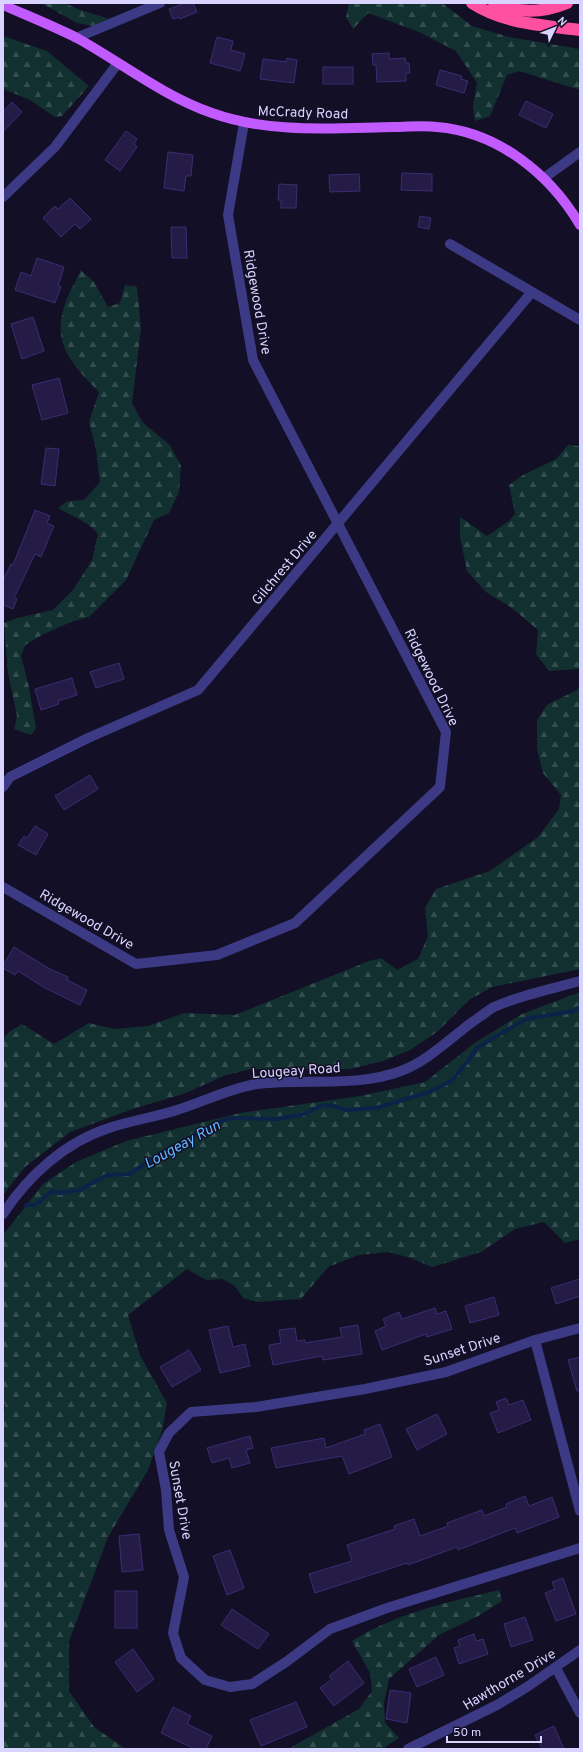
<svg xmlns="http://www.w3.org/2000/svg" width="583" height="1752" font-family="Overpass,sans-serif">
  <defs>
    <pattern id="forest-firs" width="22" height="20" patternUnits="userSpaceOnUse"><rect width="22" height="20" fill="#12302f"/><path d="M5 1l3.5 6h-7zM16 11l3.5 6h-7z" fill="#344d4e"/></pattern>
  </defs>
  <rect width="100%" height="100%" fill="#130f26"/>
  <g fill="url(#forest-firs)">
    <polygon points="41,3 64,3 81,10 109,19 93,26 77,23"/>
    <polygon points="349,3 442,3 472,26 509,37 580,49 580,90 519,71 507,75 490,116 475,121 473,107 477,83 456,51 419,32 368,13 353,29 346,17"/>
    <polygon points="3,36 47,51 89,86 62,116 55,117 30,100 3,89"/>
    <path d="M81,270L94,282L108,307L120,303L125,285L137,287L141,328L132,403L143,423L170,445L181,466L179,492L169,513L154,520L126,580L89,617L71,622L44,634L25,645L21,656L29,687L36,728L31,735L14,729L17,716L8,673L4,623L17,618L53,610L73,590L92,560L98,534C88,521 72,517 58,508L68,501L84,500L100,482L96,449L89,422L99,392C73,365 51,344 65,304C69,292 76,281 81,270Z"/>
    <polygon points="568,445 580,446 580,670 579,669 549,671 536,654 538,630 512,608 486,592 467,571 460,537 460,517 487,536 509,521 515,514 509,485 523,475 556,459"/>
    <polygon points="580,686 580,969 492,987 469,1000 437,1032 410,1050 383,1061 350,1069 251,1069 226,1075 186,1093 133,1109 70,1132 25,1167 3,1195 3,1038 9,1032 22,1024 54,1044 89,1023 114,1029 148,1026 184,1013 235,1015 369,961 381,958 397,970 418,959 428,936 425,908 436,889 490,871 538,837 559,809 561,795 543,773 537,749 537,720 547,705 577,690"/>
    <polygon points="580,992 580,1239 565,1243 544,1222 515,1229 481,1252 432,1267 411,1258 388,1252 359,1255 328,1267 301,1299 257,1302 243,1298 235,1286 222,1279 206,1280 187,1269 128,1315 140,1355 167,1403 162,1431 148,1470 108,1537 69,1641 69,1691 94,1727 126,1749 3,1749 3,1421 5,1407 3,1397 3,1235 43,1184 76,1162 126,1141 240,1113 360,1096 425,1082 476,1042 522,1014"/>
    <path d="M499,1590L502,1601L480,1615L439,1635L389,1679L384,1703L385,1723L399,1738L382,1749H283H288L359,1709L372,1691L370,1673L352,1641C396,1613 449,1602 499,1590Z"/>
  </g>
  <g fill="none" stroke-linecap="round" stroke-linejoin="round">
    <polyline stroke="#0c2248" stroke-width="4" points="26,1205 35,1205 52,1191 60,1193 80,1190 107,1175 130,1174 153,1158 220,1121 233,1118 275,1119 301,1115 323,1105 334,1106 347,1110 376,1108 429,1092 451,1081 468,1061 478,1047 526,1019 573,1011 580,1007"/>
  </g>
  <g fill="#241b47" stroke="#3b2d73">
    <polygon points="185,3 193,3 197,12 180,19 179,17 173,19 169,9"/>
    <polygon points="217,37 233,41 231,50 245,54 240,71 210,63"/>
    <polygon points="389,53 389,59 405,58 406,63 409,63 410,73 406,73 406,81 377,82 376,65 373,65 372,54"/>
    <polygon points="287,58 297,60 294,83 260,79 263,59 286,62"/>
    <rect x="323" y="67" width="30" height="17"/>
    <polygon points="440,70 462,76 461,79 468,81 464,93 436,85"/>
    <polygon points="526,101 553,114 546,128 519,115"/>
    <polygon points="12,102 22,112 3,132 3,112"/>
    <polygon points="126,131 137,139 134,144 137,147 120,171 105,160"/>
    <polygon points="168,152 193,155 191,176 186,176 184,191 164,188"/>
    <polygon points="402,173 432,174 432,191 401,190"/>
    <polygon points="359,174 360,191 330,192 329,175"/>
    <polygon points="279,184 297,185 296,208 281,208 281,200 278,200"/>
    <polygon points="70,198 91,219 80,229 75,224 61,237 43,218 55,206 58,209"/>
    <polygon points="420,216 431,218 429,229 418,227"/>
    <polygon points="171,227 186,227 187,258 172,258"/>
    <polygon points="37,258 64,267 58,286 61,287 55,303 15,290 21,272 31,276"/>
    <polygon points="33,317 44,351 22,359 11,324"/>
    <polygon points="59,378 68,413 42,420 32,385"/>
    <polygon points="46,448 59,449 55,486 41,484"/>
    <polygon points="35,510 50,516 47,523 54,526 41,557 35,554 14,598 17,599 13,609 3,605 3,580 11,564 13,565"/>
    <polygon points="119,663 124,679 96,688 90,672"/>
    <polygon points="72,678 77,695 58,701 59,704 41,710 35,689"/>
    <polygon points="90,775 98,789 64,810 55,796"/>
    <polygon points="35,826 48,834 36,855 18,845 24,836 27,838"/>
    <polygon points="14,947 50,969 68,977 67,980 87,990 80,1005 45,988 18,971 15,975 3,968 3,965"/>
    <polygon points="580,1279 580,1296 556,1304 551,1288"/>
    <polygon points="494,1297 499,1315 470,1323 465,1306"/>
    <polygon points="435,1308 437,1314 446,1311 452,1329 427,1337 426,1334 382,1350 375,1331 386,1326 383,1319 399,1312 402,1319"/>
    <polygon points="358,1325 362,1354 323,1360 322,1356 273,1365 269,1345 281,1343 279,1330 295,1328 297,1341 305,1340 305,1343 342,1337 340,1328"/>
    <polygon points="228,1326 233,1347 245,1344 250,1366 220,1373 209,1330"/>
    <polygon points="189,1350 201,1370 172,1387 160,1367"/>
    <polygon points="580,1357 580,1391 577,1391 568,1360"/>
    <polygon points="506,1398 509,1405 523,1400 531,1420 498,1433 490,1413 499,1410 496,1402"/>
    <polygon points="437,1414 447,1434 417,1450 406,1429"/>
    <polygon points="380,1424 392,1457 349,1474 342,1456 276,1468 271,1448 324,1438 326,1448 365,1434 364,1430"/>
    <polygon points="250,1436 253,1448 246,1450 250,1463 232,1468 229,1458 212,1463 207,1448"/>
    <polygon points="525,1496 529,1506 552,1497 559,1517 517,1533 515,1528 458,1550 457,1547 408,1565 407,1563 315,1593 309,1574 352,1561 347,1545 395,1529 394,1526 414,1519 420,1536 448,1526 447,1523 482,1510 484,1516 507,1507 506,1504"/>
    <polygon points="139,1534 143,1570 122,1572 119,1536"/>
    <polygon points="230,1550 244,1588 227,1595 213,1556"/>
    <polygon points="563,1578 576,1614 556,1621 545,1593 555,1589 552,1582"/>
    <rect x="115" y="1591" width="22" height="37"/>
    <polygon points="232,1609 269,1634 258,1649 221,1625"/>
    <polygon points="525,1617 533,1640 511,1647 504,1624"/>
    <polygon points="474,1634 476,1641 483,1639 488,1654 459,1664 454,1648 460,1646 458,1640"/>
    <polygon points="133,1649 154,1679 137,1692 115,1662"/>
    <polygon points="436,1657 444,1675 417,1687 409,1669"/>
    <polygon points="348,1661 364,1683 334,1706 320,1688 332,1679 329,1676"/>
    <polygon points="390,1690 411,1693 407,1723 386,1719"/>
    <polygon points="296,1702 307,1727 261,1746 250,1720"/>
    <polygon points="173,1707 191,1716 187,1724 212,1736 206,1749 195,1749 161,1733"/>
    <polygon points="554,1726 564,1749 542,1749 535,1735"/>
  </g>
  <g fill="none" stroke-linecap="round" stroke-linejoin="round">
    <g stroke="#3d3a85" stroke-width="10">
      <polyline points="76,38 160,3"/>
      <polyline points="544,178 580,152"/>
      <polyline points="3,197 55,147 118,63"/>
      <polyline points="450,244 580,320"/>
      <polyline points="3,787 10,777 88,738 198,690 531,293"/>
      <polyline points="3,887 136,964 217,955 295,923 440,787 446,732 253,360 228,215 244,123"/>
      <path d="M3,1214C28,1176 65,1142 109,1128C132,1120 157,1117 180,1109C205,1101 231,1088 257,1084C305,1078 355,1088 401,1071C430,1060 452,1036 478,1018C483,1015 488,1010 494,1007C520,995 552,989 580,981"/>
      <polyline points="580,1328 535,1340 446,1372 365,1389 256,1407 191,1412 169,1433 159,1452 166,1490 169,1530 184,1577 173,1633 181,1658 205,1680 230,1687 252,1684 286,1662 330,1629 387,1608 580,1548"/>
      <polyline points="535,1340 580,1511"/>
      <polyline points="556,1668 580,1713"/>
      <polyline points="408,1749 497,1705 527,1687 580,1650"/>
    </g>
    <path stroke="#c25bff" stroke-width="10" d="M3,5C28,16 53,26 77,38C122,63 163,96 212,113C270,134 334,128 395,127C408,127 423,125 437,127C498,132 550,174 580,225"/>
    <g stroke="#ff4fa3" stroke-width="12">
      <path d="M472,3C504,24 543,25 580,30"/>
      <path d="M494,3C519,14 543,13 567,3"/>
    </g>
  </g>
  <g text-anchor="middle" stroke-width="3" stroke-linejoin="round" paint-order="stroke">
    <g font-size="14" fill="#d9d4ff" stroke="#130f26">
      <text transform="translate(303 112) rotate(2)" y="5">McCrady Road</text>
      <text transform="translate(258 302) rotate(80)" y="5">Ridgewood Drive</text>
      <text transform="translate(284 567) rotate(-50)" y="5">Gilchrest Drive</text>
      <text transform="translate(432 677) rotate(64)" y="5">Ridgewood Drive</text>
      <text transform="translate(87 919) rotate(30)" y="5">Ridgewood Drive</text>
      <text transform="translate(296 1070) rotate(-4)" y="5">Lougeay Road</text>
      <text transform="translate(462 1349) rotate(-18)" y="5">Sunset Drive</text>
      <text transform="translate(181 1500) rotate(80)" y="5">Sunset Drive</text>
      <text transform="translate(509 1679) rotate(-31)" y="5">Hawthorne Drive</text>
    </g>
    <g font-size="15" font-style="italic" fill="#62b6ff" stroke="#130f26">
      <text transform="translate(182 1144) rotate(-29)" y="5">Lougeay Run</text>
    </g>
  </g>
  <rect width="583" height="1752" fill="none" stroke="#d9d4ff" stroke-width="8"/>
  <g transform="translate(555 28) rotate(47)" stroke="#130f26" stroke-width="3" paint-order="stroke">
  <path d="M0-3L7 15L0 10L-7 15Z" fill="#d9d4ff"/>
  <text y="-6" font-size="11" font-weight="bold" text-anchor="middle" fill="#d9d4ff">N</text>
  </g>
  <path d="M447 1736v6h94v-6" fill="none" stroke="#d9d4ff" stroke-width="2"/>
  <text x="453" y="1736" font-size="12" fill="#d9d4ff" stroke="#130f26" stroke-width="3" paint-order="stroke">50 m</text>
</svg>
